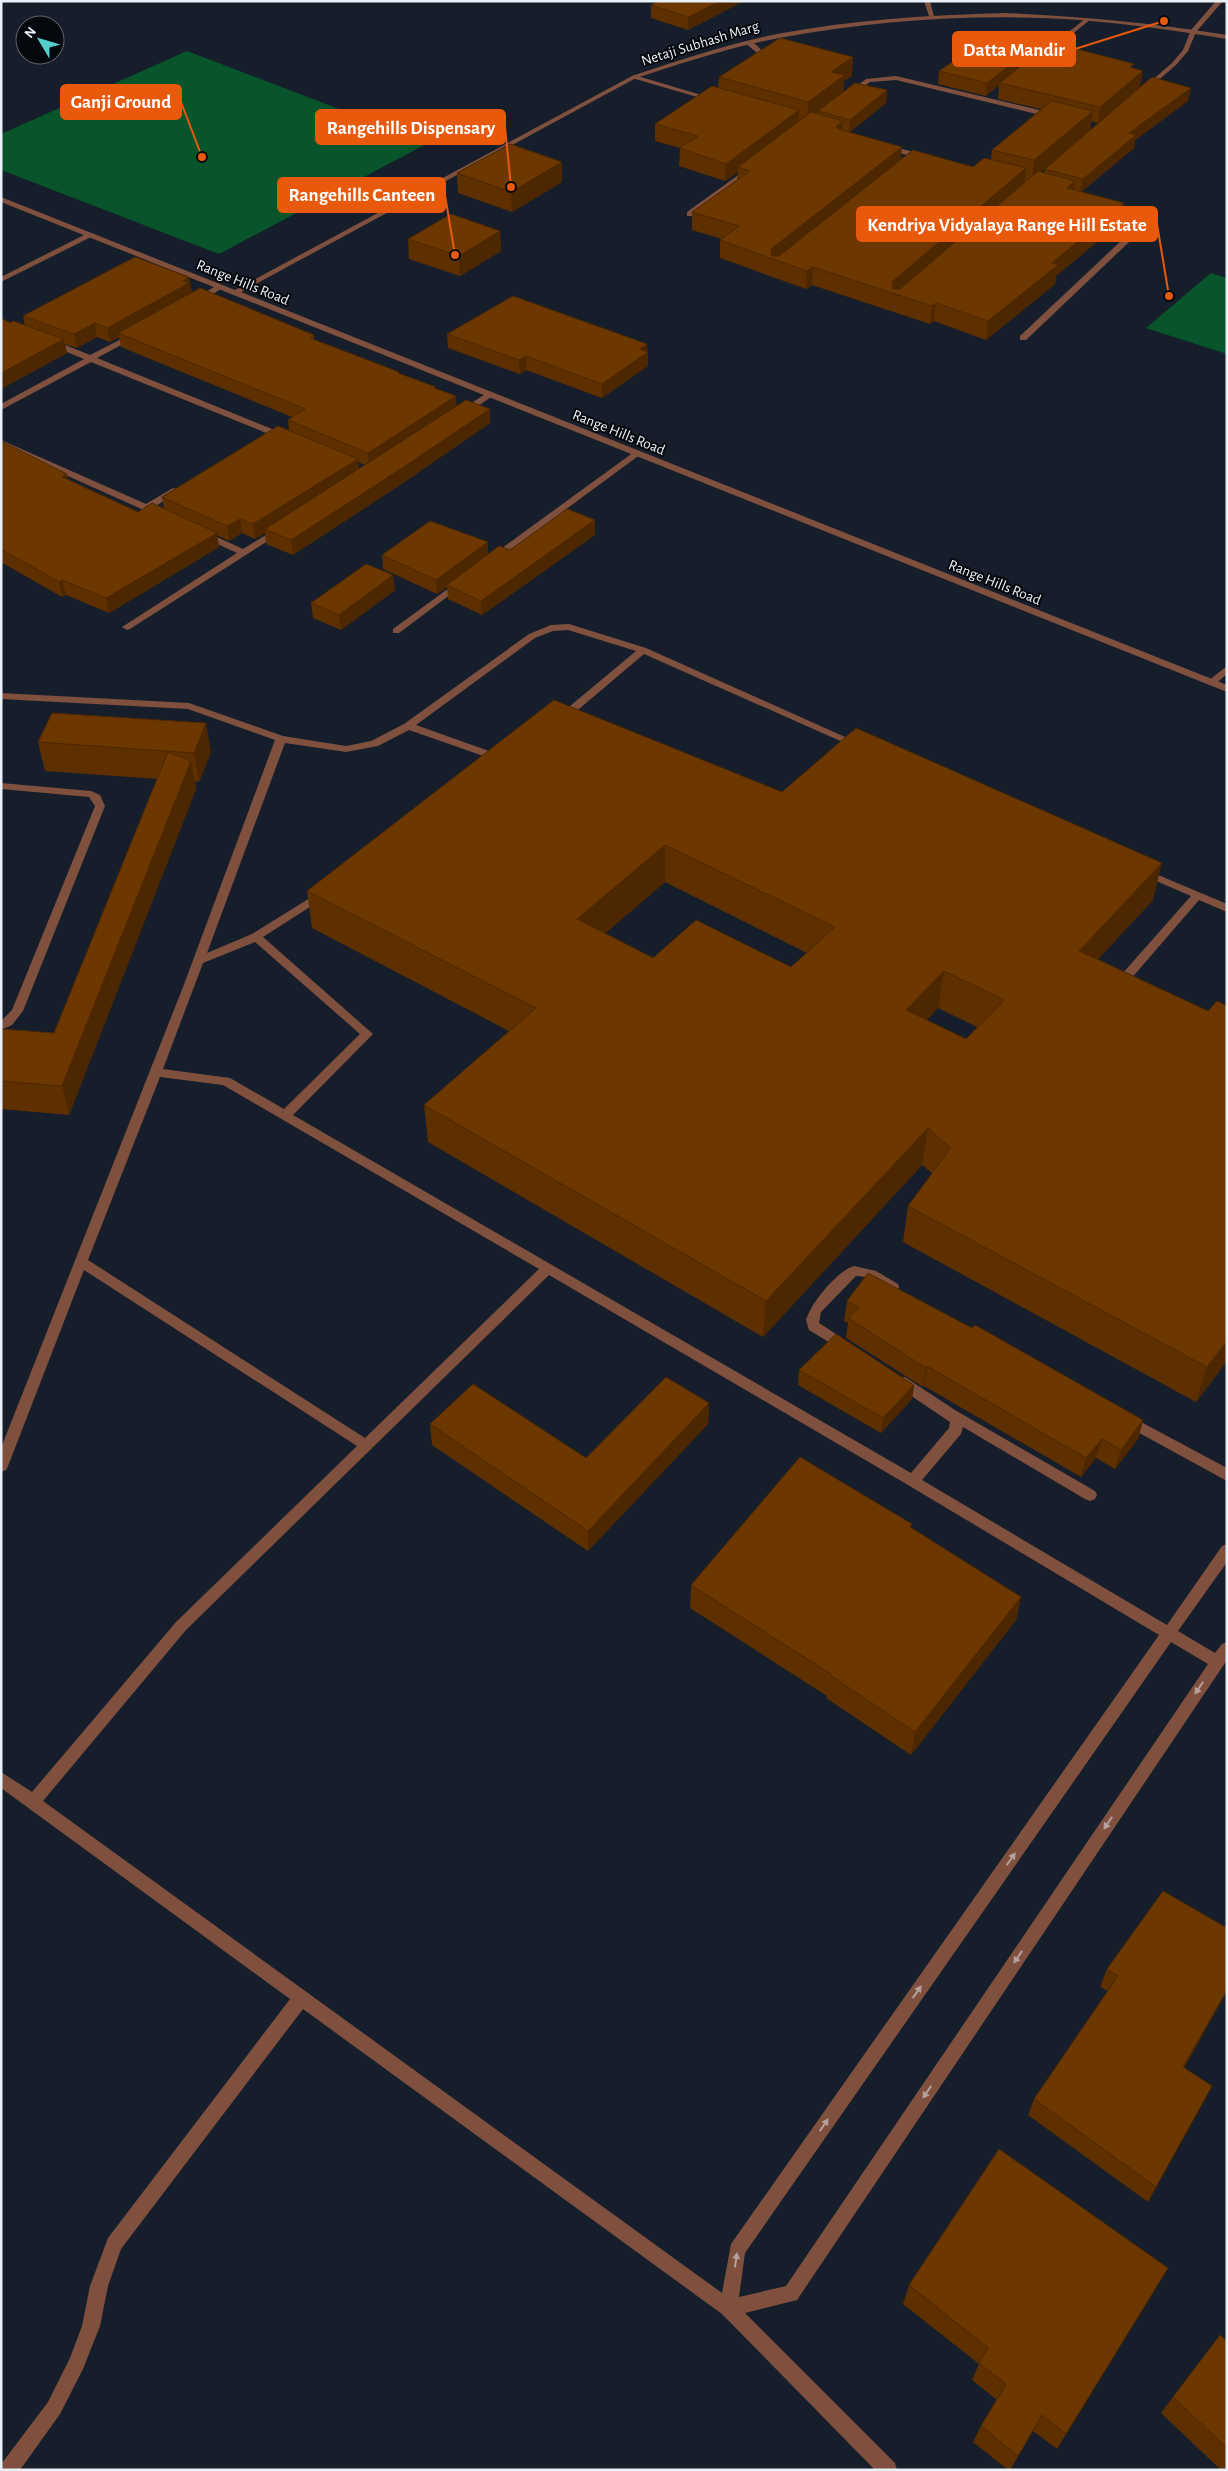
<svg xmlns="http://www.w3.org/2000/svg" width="1228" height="2471" font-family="'Alegreya Sans',sans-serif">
  <rect width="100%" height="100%" fill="#151e2a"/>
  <g fill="#08542b">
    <polygon points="187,51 428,143 219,254 1,170 1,134"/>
    <polygon points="1211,273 1227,278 1227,354 1146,328"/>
  </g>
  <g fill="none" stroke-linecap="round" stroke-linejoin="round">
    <g fill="#80503e" fill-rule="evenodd">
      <polygon points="924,1 930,1 934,17 929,16"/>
      <polygon points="88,233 95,235 1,282 1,277"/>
      <polygon points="217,285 224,287 199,303 192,301"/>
      <polygon points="135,332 139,334 138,336 97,358 287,435 287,439 281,439 91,362 1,410 1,404 84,359 47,344 47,340 53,340 90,355"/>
      <polygon points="487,393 494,395 465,415 459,415 459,411"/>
      <polygon points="1,440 146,504 173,488 180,490 153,508 165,514 157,516 1,446"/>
      <polygon points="634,452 641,454 497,560 491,560 491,556"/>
      <polygon points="279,527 284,530 282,532 130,629 127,630 122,627 237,553 200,536 200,532 206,532 243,549"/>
      <polygon points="460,580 465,583 463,585 399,633 393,633 393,629"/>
      <path d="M569,624L646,648L863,745L858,748L854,747L644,654L566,720H558V716L636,651L568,630L553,631L535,638L416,725L503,756V760H495L409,730L378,746L346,752L285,743L207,953L252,934L318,893H326L327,896L263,937L373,1034L293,1115L911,1473L949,1428L950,1422L895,1385L893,1381L895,1377H905L955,1410L1095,1491L1097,1495L1095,1499L1090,1501L1085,1499L963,1427L961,1434L922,1480L1167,1625L1222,1546L1227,1544V1562L1178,1631L1215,1653L1222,1644L1227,1642V1660L797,2300L745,2313L895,2463L897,2470H875L722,2314L303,2009L121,2249L108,2286L100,2326L83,2369L60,2414L20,2470H1L2,2463L48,2402L70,2358L82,2326L90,2286L108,2238L290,1999L1,1788V1772L32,1792L176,1622L357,1446L84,1270L8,1466L6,1470L1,1472V1448L183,987L275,740L188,709L1,699V693L189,703L283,736L346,746L371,741L404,724L529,634L551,625ZM255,942L360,1034L284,1109L230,1078L163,1069L203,963ZM160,1077L223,1085L539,1269L365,1438L88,1260ZM549,1275L908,1485L1159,1635L731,2244L722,2293L43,1801L186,1630ZM1171,1642L1208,1664L786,2286L739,2297L745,2253Z"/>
      <polygon points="1,783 91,791 100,795 105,806 23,1011 12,1025 1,1030 1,1021 12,1010 95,806 89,797 1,789"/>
      <polygon points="1144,869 1227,904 1227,912 1199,900 1130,980 1126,981 1120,977 1122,974 1191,896 1140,874 1139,872 1140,870"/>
      <path d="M854,1266L876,1271L898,1284L899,1287L898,1290L893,1292L867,1277L856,1276L821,1312L819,1323L850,1343L852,1347L850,1351L845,1352L809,1330L806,1320C811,1303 837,1271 854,1266Z"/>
      <polygon points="1126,1414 1227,1468 1227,1481 1121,1423 1119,1419 1121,1415"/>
    </g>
    <g fill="#80503e" fill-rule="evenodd">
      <polygon points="1216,1 1223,1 1196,32 1188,51 1176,65 1147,90 1143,90 1143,88 1172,63 1183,50 1191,30"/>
      <polygon points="1085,19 1090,20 1046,55 1042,55 1042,53"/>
      <path d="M745,41C754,40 765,51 765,60L759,64H755V62L759,58L757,53L745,43Z"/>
      <polygon points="634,75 715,99 717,100 711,101 632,78 631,77"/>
      <polygon points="896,76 1056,114 1057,116 1053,118 896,80 870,82 852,95 846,94 866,79"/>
      <polygon points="887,145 929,156 930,158 926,160 884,149 883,147"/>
      <polygon points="748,168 755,170 693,216 687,216 687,212"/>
      <polygon points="1104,202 1137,210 1147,215 1147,225 1026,340 1020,340 1020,336 1139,224 1140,218 1104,206"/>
      <polygon points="1227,666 1227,674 1214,685 1208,685 1208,681"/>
    </g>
    <path fill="#80503e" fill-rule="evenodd" d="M1004,13C1079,16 1152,23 1227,35V39C1178,31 1130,24 1080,20C980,13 878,20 779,38C730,47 683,63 636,78L241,292L1227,685V692L1,202V197L235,290L632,76C680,60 728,44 777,34C852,20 928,15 1004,13Z"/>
  </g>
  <g fill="#5e3000" fill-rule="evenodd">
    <polygon points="744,1 688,30 651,18 651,5"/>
    <path d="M1038,51L1134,68L1140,87L1188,101L1135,140L1134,148L1081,192L1124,203L1121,222L1056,276L1055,284L986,340L934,321L930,324L812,285L806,289L720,258V240L722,239L692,230V212L737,180L738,172L725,181L679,166L680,148L655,141V124L718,88L719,77L852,76L844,81L843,92L887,90L886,103L850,132L901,159L973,167L991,160L992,150L1041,109L998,99L999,85L986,96L938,84L939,71ZM1140,88L1045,169L1044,173L1041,172L1090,130L1091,121L1098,123Z"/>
    <polygon points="457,173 562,182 512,212 458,193"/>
    <polygon points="500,231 501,251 460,276 409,259 408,239"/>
    <path d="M192,291L190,292L191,293L314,335V340L399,372L400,374L436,389L456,407L490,423L400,485L293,555L266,544L265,533L255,539L242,533L229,541L217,535L219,547L109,613L66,595L62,597L1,562V441L68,479L138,512L164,509L162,497L289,431L288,420L292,417L121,347L119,337L110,342L97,337L77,348L65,344L67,353L1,389V320L25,326L23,316ZM358,462L365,465L359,469Z"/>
    <polygon points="447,334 647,344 648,366 602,398 526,370 520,374 448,348"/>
    <polygon points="595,535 482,615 448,599 447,587 437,594 383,569 382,555 488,542 488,554"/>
    <polygon points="393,575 395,590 341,630 313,618 311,603"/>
    <polygon points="38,742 211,752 199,782 195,781 196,789 69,1115 1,1109 1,1029 54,1033 158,779 45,771"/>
    <path d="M782,792L1153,900L1098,959L1208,1011L1227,1006V1361L1196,1402L903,1242L908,1206L932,1173L922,1165L763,1337L428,1142L424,1105L509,1031L312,928L307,891ZM665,882L807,953L791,967L653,958L605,933ZM938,1008L977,1027L966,1039L927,1020Z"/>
    <polygon points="847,1301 1143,1420 1138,1439 1115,1469 1096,1458 1081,1477 924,1386 923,1387 846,1338 848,1323 844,1321"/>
    <polygon points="799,1370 914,1385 912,1399 881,1433 798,1385"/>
    <polygon points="709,1403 708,1424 588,1551 432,1445 430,1424 586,1458"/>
    <polygon points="911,1528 1021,1597 1016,1620 911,1755 826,1698 827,1696 690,1608 691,1585"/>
    <polygon points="1107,1969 1227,1991 1184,2068 1212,2086 1148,2202 1028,2115 1034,2099 1108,1991 1100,1987"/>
    <polygon points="1168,2268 1057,2449 1033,2431 1010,2470 1008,2470 973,2442 981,2426 997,2400 972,2380 979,2364 903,2304 909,2285"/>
    <polygon points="1227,2341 1227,2470 1221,2470 1161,2413 1173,2397"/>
  </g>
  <g fill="#4c2700">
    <polygon points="720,1 744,1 688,30 688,17"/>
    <polygon points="1039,42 1037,55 1000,83 999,85 986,96 987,83"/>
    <polygon points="853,57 852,76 844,81 843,94 818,111 818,113 807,121 808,102 831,72"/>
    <polygon points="1143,71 1140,87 1098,123 1100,107"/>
    <polygon points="1191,88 1188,101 1135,140 1134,148 1080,192 1083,179 1129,133"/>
    <polygon points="887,90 886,103 849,133 850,120"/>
    <polygon points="799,110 798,127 738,167 738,172 725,181 726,164"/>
    <polygon points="1093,111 1090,130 1032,180 1034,160"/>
    <polygon points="843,121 841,139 836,127"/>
    <polygon points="902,147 900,165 779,261 770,258 771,249"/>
    <polygon points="562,162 562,182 512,212 511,192"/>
    <polygon points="1026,168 1024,186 897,294 891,292 892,282"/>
    <polygon points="1075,181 1072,199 1067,188"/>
    <polygon points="1124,203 1121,222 1056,276 1055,284 986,340 988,321 1052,263"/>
    <polygon points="500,231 501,251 460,276 459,256"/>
    <polygon points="813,267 812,285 806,289 807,271"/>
    <polygon points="189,277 192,291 190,292 191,297 118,333 119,337 110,342 107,328"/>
    <polygon points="936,303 934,321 930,324 932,306"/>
    <polygon points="95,323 97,337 77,348 74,334"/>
    <polygon points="64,339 67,353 1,389 1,373"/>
    <polygon points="647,344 647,352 648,352 648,366 602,398 602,384 640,349"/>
    <polygon points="526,356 526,370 520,374 519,360"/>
    <polygon points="456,396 457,410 369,467 368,453"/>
    <polygon points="490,409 490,423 400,485 293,555 291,540"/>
    <polygon points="358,459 359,473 265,529 265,533 255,539 253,524"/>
    <polygon points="67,474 70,489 62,477"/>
    <polygon points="240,519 242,533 229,541 227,526"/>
    <polygon points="595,520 595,535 482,615 481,601"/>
    <polygon points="217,533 219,547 109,613 106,598"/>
    <polygon points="488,542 488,557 447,585 447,587 437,594 436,580"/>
    <polygon points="393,575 395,590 341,630 339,615"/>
    <polygon points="62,580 66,595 62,597 59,582"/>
    <polygon points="206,723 211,752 199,782 194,753"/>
    <polygon points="191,761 196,789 69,1115 62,1086"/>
    <polygon points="665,845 665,882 578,957 577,919"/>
    <polygon points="1162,863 1153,900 1071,988 1079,951"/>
    <polygon points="944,971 938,1008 901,1047 906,1010"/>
    <polygon points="928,1128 922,1165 763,1337 766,1301"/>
    <polygon points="1227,1341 1227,1361 1196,1402 1207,1367"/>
    <polygon points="927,1366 924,1386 923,1387 926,1368"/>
    <polygon points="914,1385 912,1399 881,1433 883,1418"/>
    <polygon points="709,1403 708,1424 588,1551 588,1531"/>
    <polygon points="1143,1420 1138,1439 1115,1469 1121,1450"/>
    <polygon points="1102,1439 1096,1458 1081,1477 1086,1458"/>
    <polygon points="1021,1597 1016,1620 911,1755 915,1732"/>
    <polygon points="1227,1990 1227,1991 1175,2083 1183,2067"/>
  </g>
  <g fill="#6d3800" stroke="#4c2700" fill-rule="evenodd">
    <polygon points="659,1 720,1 688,17 651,5"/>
    <polygon points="996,32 1039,42 987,83 939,71"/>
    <polygon points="780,38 853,57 831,72 845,75 808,102 719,77"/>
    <polygon points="1050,42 1134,64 1130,67 1143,71 1100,107 1000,83"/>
    <polygon points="1152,77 1191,88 1129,133 1136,135 1083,179 1045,169"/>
    <polygon points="855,83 887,90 850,120 818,111"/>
    <polygon points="712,86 799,110 726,164 679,148 698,136 655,124"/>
    <polygon points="1052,101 1093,111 1034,160 992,150"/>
    <polygon points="811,112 843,121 836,127 838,129 902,147 771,249 772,256 779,256 913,150 973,167 984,158 1026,168 892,282 893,289 900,289 1038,171 1075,181 1067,188 1124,203 1052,263 1058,265 988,321 936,303 932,306 813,267 807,271 720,240 739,226 692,212 750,171 738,167"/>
    <polygon points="510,144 562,162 511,192 457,173"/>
    <polygon points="451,214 500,231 459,256 408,239"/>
    <polygon points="135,257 189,277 183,281 189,283 107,328 95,323 74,334 23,316"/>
    <polygon points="200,288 314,335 310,338 399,372 398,373 436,387 434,388 456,396 368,453 288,420 305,409 118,333"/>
    <polygon points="513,296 647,344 640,349 648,352 602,384 526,356 519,360 447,334"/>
    <polygon points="3,319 10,323 13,321 64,339 1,373 1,320"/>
    <polygon points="466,400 490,409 399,470 291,540 265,529"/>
    <polygon points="278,426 358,459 253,524 240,519 227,526 162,497"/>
    <polygon points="1,441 67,474 62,477 138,512 152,503 217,533 106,598 62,580 59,582 1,549"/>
    <polygon points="567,509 595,520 481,601 447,585 499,546 510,550"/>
    <polygon points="430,521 488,542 436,580 382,555"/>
    <polygon points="366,564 393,575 339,615 311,603"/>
    <path d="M554,700L782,792L856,728L1162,863L1079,951L1208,1011L1217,1001L1227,1006V1341L1207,1367L908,1206L951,1148L928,1128L766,1301L424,1105L536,1008L307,891ZM665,845L835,927L791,967L696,920L653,958L577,919ZM944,971L1004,1000L966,1039L906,1010Z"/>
    <polygon points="52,713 206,723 194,753 38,742"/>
    <polygon points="168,752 191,761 62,1086 1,1081 1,1029 54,1033"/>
    <polygon points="868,1273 972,1328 975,1325 1143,1420 1121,1450 1102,1439 1086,1458 927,1366 926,1368 848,1318 859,1308 847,1301"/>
    <polygon points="836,1334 914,1385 883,1418 799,1370"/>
    <polygon points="666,1377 709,1403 588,1531 430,1424 473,1384 586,1458"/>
    <polygon points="800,1457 912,1524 910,1527 1021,1597 915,1732 830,1675 831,1674 691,1585"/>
    <polygon points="1163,1891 1227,1928 1227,1990 1183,2067 1212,2086 1156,2187 1034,2099 1118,1976 1107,1969"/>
    <polygon points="999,2149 1168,2268 1066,2434 1042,2415 1018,2456 981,2426 1006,2384 979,2363 988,2348 909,2285"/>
    <polygon points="1220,2335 1227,2341 1227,2448 1173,2397"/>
  </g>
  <defs><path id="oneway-solid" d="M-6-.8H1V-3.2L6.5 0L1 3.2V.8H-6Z" transform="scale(1.25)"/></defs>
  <g fill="#b6a09c">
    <use href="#oneway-solid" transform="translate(1199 1688) rotate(124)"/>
    <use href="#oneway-solid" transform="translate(1108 1823) rotate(124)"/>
    <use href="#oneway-solid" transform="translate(1011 1859) rotate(-55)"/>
    <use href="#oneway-solid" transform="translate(1018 1957) rotate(124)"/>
    <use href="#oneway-solid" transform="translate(917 1992) rotate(-55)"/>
    <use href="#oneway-solid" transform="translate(927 2092) rotate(124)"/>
    <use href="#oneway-solid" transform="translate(824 2125) rotate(-55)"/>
    <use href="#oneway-solid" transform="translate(736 2260) rotate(-82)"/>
  </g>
  <g text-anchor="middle" stroke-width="4" stroke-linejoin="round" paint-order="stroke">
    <g font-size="15" fill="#ebf1fa" stroke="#05080d">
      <text transform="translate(700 43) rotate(-17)" y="5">Netaji Subhash Marg</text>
      <text transform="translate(243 282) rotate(22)" y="5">Range Hills Road</text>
      <text transform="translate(619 432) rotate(22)" y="5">Range Hills Road</text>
      <text transform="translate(995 582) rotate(22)" y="5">Range Hills Road</text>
    </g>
  </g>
  <path fill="none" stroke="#e8590c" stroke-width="2" d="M1164 21L1075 49M202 157L181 102M511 187L505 127M455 255L445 195M1169 296L1157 224"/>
  <g fill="#e8590c" stroke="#05080d" stroke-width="2">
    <circle cx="1164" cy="21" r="5"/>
    <circle cx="202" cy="157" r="5"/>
    <circle cx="511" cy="187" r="5"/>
    <circle cx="455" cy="255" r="5"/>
    <circle cx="1169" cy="296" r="5"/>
  </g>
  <g fill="#e8590c" stroke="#e8590c" stroke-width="2">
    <rect x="953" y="32" width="122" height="34" rx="5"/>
    <rect x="61" y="85" width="120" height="34" rx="5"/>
    <rect x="316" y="110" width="189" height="34" rx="5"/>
    <rect x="278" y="178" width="167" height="34" rx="5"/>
    <rect x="857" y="207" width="300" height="34" rx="5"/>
  </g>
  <g font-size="19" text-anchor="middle" font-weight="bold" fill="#fff">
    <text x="1014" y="56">Datta Mandir</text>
    <text x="121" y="108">Ganji Ground</text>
    <text x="411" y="134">Rangehills Dispensary</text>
    <text x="362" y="201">Rangehills Canteen</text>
    <text x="1007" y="231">Kendriya Vidyalaya Range Hill Estate</text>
  </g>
  <rect width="1228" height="2471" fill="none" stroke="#ebf1fa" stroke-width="5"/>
  <g transform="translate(40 40) rotate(308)"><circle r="24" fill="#05080d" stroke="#61656c"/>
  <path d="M0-4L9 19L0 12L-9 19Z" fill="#53cdca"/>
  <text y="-8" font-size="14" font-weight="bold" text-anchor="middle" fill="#ebf1fa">N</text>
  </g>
</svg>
